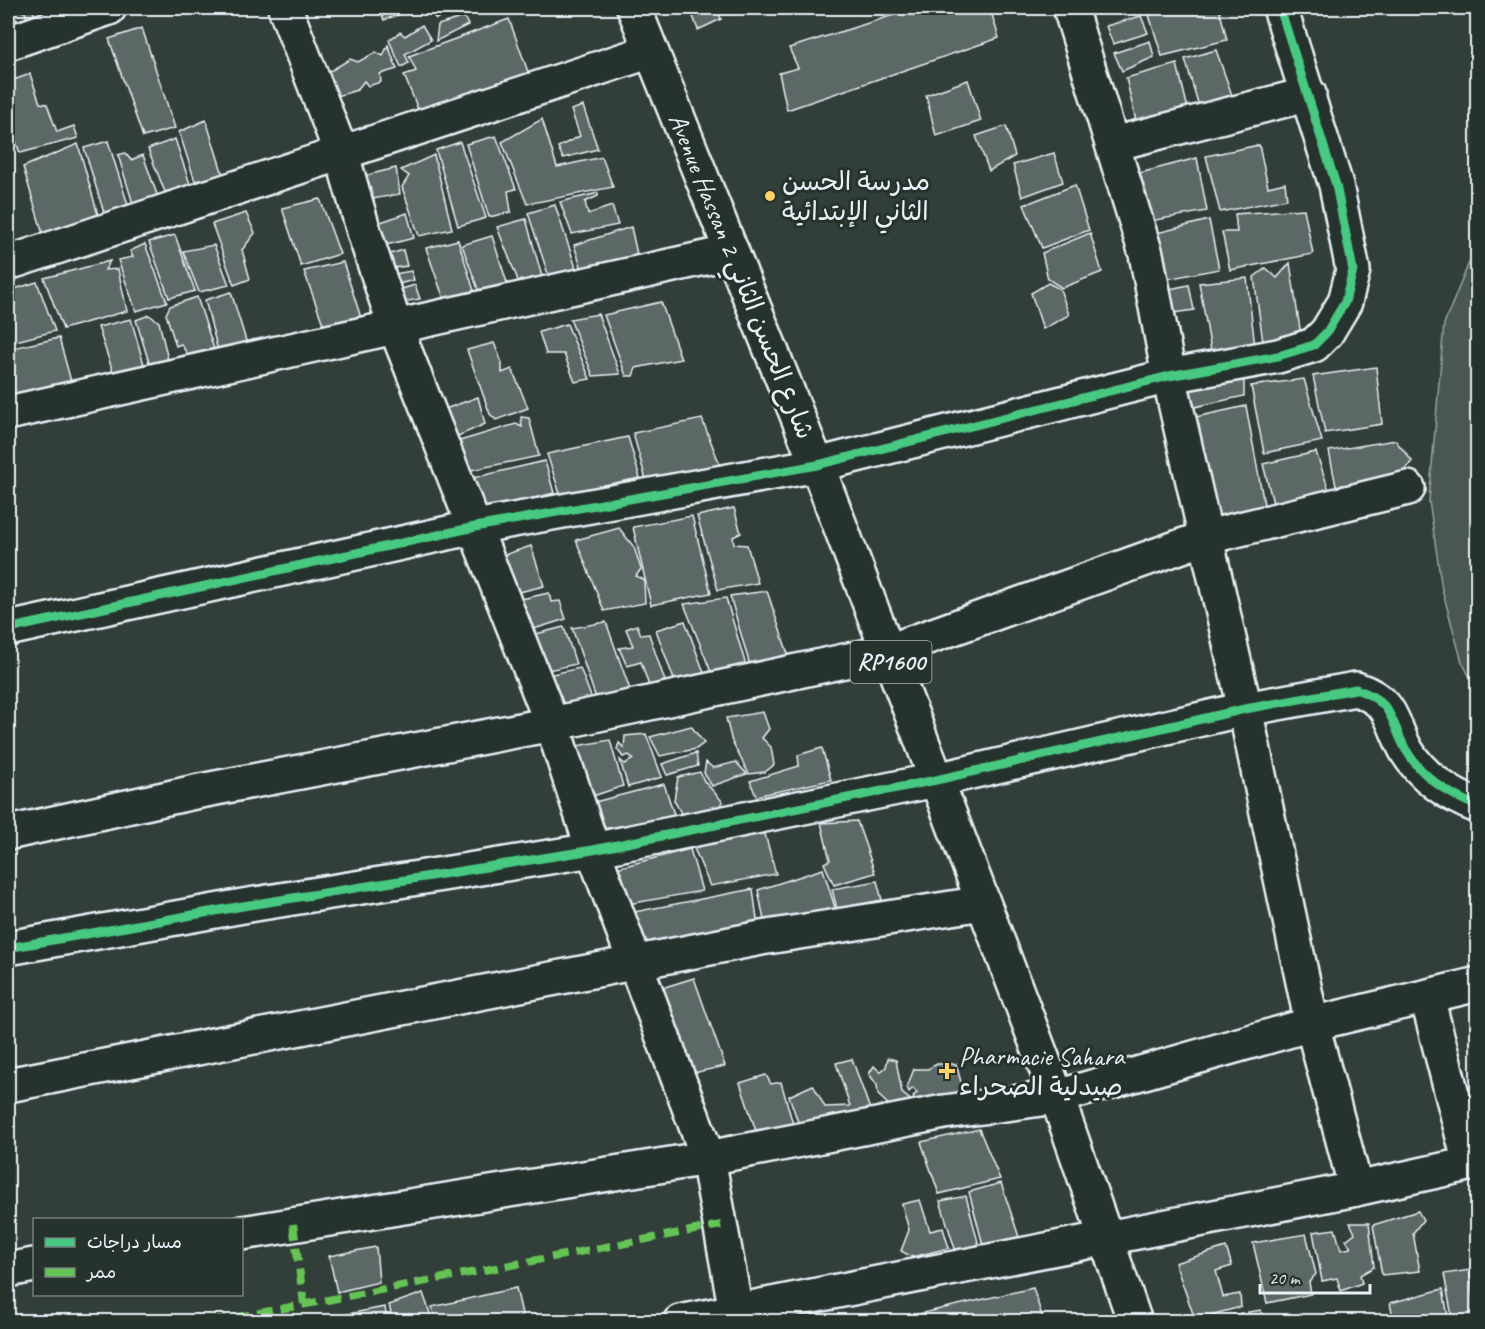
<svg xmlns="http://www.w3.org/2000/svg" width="1485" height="1329" font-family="Caveat,'Playpen Sans Arabic',sans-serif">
  <rect width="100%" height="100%" fill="#323e39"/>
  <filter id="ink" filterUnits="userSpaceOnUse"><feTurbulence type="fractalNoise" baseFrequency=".0167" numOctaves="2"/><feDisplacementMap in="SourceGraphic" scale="12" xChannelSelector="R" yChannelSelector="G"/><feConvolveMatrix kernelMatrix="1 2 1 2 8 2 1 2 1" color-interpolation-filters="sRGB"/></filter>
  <g filter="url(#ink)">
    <polygon fill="#495651" stroke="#98a4a4" stroke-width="1.5" points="1477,243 1477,691 1462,662 1442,589 1429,501 1444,324"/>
    <g fill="#5c6865" stroke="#e8f1f8" stroke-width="1.5">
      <polygon points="8,8 12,8 16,20 27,19 25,12 19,11 18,8 32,8 36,18 8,28"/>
      <polygon points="379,8 413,8 413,9 384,20"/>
      <polygon points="434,8 442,8 446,13 436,19 429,10"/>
      <polygon points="690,8 717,8 721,19 698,30"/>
      <polygon points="916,8 990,8 999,38 787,110 779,73 798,68 789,48"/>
      <polygon points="1167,8 1219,8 1227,40 1162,56 1148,12"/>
      <polygon points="1141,16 1148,33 1113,44 1106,26"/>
      <polygon points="464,17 468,25 436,41 438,25"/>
      <polygon points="509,19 531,80 420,114 404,75 416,71 409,56"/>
      <polygon points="422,25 431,40 405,54 409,63 401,67 389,40 400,32 405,36"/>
      <polygon points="142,28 175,128 143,137 109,39"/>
      <polygon points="1150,41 1154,57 1122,71 1114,53"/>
      <polygon points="388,45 397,69 380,74 381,82 368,86 364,81 357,90 327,99 316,71 332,70 350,59 358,62 376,52 383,56"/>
      <polygon points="1216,50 1233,98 1200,110 1185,59"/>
      <polygon points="1177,64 1189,113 1137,125 1126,78"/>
      <polygon points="30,74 40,103 47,104 57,132 74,126 78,138 20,153 8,120 8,82"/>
      <polygon points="968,80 981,121 936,136 926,95"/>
      <polygon points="583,106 598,149 563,158 558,147 580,136 571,110"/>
      <polygon points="542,119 557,167 602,157 613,187 527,204 502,142"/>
      <polygon points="206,120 223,175 195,181 179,132"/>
      <polygon points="1006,126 1015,156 989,171 976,136"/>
      <polygon points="496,136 516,189 508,191 511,212 489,217 466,144"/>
      <polygon points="8,137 14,156 8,158"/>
      <polygon points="175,139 190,184 165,192 148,149"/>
      <polygon points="108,141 129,208 105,216 84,148"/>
      <polygon points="460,142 486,218 458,226 436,150"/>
      <polygon points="78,144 100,222 45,241 23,167"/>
      <polygon points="1259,145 1268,187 1285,183 1287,199 1220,212 1206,156"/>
      <polygon points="125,153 131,160 143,155 160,203 134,207 118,155"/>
      <polygon points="1054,153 1063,182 1022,197 1013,165"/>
      <polygon points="434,155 452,229 419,236 402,187 409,176 401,170"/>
      <polygon points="1197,158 1207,211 1150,221 1136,174"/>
      <polygon points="396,168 400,194 362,201 355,178"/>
      <polygon points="1075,185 1089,230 1042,248 1024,205"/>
      <polygon points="598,193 598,196 585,202 588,214 612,206 618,225 572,234 560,202"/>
      <polygon points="320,199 340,254 301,266 282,208"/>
      <polygon points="555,205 579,277 550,280 528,213"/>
      <polygon points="1304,209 1313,254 1230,270 1222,232 1237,232 1235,214"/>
      <polygon points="246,213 255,233 242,250 250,279 234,285 212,224"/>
      <polygon points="407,213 414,238 378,247 372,225"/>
      <polygon points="526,219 544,284 521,288 497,227"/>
      <polygon points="1209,220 1219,269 1162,280 1149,235"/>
      <polygon points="631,227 640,268 585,278 574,245"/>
      <polygon points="1090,233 1102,272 1062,288 1048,279 1042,253"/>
      <polygon points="175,235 195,291 169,298 149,242"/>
      <polygon points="492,236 509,289 480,295 462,245"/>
      <polygon points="458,240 476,297 446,305 426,248"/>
      <polygon points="145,244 167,302 136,311 118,260 133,257 130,251"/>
      <polygon points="214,245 229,285 199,292 183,251"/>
      <polygon points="403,250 407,266 385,269 381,257"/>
      <polygon points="110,261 105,270 118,269 127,311 63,329 44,278"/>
      <polygon points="343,262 363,324 327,335 304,271"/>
      <polygon points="1290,263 1301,336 1263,342 1254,277 1266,268 1277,278"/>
      <polygon points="411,271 414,280 391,286 388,275"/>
      <polygon points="1247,278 1255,347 1212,356 1199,283"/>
      <polygon points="37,282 55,331 8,343 8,291"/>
      <polygon points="1048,283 1060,289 1069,315 1043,329 1031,293"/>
      <polygon points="415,285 420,299 397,303 392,292"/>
      <polygon points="1189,285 1194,310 1166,314 1164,290"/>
      <polygon points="231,292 247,344 218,351 205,300"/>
      <polygon points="197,297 216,355 191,360 181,344 176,346 166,314 170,306"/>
      <polygon points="661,302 681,359 636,368 633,376 626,376 604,315"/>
      <polygon points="598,314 620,374 593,376 570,319"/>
      <polygon points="149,315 159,322 169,364 151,369 136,320"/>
      <polygon points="131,319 147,375 115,378 98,327"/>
      <polygon points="567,324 590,379 575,382 564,354 546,354 539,332"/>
      <polygon points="59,338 72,385 8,407 8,349"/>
      <polygon points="494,343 502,363 502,373 512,369 528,408 496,420 490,414 467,350"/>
      <polygon points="1376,367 1382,424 1325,433 1313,376"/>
      <polygon points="1244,372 1244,396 1190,408 1186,386"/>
      <polygon points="1304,379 1322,441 1264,453 1251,386"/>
      <polygon points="478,397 485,424 449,440 437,412"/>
      <polygon points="1246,406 1265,510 1215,522 1191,418"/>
      <polygon points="521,417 529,418 539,456 462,472 453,443 516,424 522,427"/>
      <polygon points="702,419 720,465 646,480 633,433"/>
      <polygon points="628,437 640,478 560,494 547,454"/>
      <polygon points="1395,440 1412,461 1399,479 1336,486 1329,451"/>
      <polygon points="1316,452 1331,496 1275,511 1263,464"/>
      <polygon points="545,461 554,493 477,513 464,480"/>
      <polygon points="734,508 741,533 733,537 734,544 747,545 758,583 718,590 697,516"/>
      <polygon points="692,516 711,593 651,605 633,527"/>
      <polygon points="619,528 634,547 641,569 636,576 644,580 645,603 604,611 576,540"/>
      <polygon points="531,546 544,586 507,595 495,558"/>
      <polygon points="767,591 790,660 751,669 730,596"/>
      <polygon points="549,593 551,602 560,601 566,619 524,632 512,601"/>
      <polygon points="726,598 749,676 715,682 684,604"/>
      <polygon points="685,621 706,678 676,685 656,630"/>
      <polygon points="606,622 633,698 599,707 572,628"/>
      <polygon points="637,625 641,635 649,634 667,687 650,689 641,662 627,666 619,648 633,646 626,629"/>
      <polygon points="564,627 576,664 539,672 524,637"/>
      <polygon points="580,668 595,707 558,716 543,676"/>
      <polygon points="763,712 769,729 762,738 771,747 774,765 765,772 749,774 732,742 726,718"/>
      <polygon points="691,726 704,743 696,749 660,756 650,737"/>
      <polygon points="646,734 662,777 628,787 620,760 625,764 633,759 629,755 623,757 617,749 619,743 624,748 625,736"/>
      <polygon points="610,740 623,786 584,799 565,748"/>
      <polygon points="822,748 831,780 756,796 750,781 799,766 798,755"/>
      <polygon points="696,753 698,766 667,775 662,764"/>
      <polygon points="706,762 713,768 736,762 747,774 712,786 704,773"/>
      <polygon points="700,772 704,781 723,802 716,810 682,815 674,800 678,777"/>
      <polygon points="664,784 675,817 596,830 587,804"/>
      <polygon points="857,821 875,873 834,885 824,863 830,860 821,823"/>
      <polygon points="763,827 776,874 710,886 691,841"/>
      <polygon points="690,849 702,891 623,905 609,870"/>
      <polygon points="823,869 836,911 765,925 758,890"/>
      <polygon points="877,881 882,900 837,909 832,889"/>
      <polygon points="753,889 758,927 641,954 629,913"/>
      <polygon points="694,978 725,1066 689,1074 655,990"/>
      <polygon points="888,1058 896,1060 902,1093 913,1102 890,1106 878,1095 877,1085 869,1074 874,1066 880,1072 886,1067"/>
      <polygon points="852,1059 873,1118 801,1131 789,1096 813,1085 825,1107 850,1106 836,1063"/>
      <polygon points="937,1064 956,1064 967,1103 917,1106 913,1096 917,1093 913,1088 909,1092 907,1087 914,1069 928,1069"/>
      <polygon points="766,1075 771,1084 781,1082 793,1124 758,1137 740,1083"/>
      <polygon points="979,1129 1000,1179 939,1194 921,1142"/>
      <polygon points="1001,1183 1019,1237 983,1245 969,1192"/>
      <polygon points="966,1196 979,1246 955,1249 940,1201"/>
      <polygon points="920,1200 930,1231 943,1228 949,1248 912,1257 901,1251 909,1230 902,1204"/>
      <polygon points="1418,1211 1423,1220 1413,1233 1420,1271 1382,1275 1373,1225"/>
      <polygon points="1350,1223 1369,1223 1374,1267 1360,1275 1362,1283 1341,1291 1337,1278 1322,1281 1313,1232 1335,1229 1341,1250 1351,1248 1346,1240 1355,1233"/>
      <polygon points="1306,1234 1316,1274 1309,1282 1311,1294 1267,1303 1253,1243"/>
      <polygon points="376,1247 379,1282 337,1292 329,1256"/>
      <polygon points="1226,1247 1232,1266 1216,1271 1223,1297 1240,1294 1241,1307 1195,1319 1175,1263"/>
      <polygon points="1470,1270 1473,1298 1478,1297 1478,1322 1453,1322 1444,1274"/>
      <polygon points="516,1288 524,1322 436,1322 432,1307"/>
      <polygon points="1033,1288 1044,1322 906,1322 905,1317"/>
      <polygon points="1443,1289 1449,1322 1394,1322 1390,1303"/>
      <polygon points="423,1293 433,1322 393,1322 389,1305"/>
      <polygon points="385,1307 387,1322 348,1322 347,1314"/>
      <polygon points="1261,1310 1264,1322 1251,1322 1248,1312"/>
      <polygon points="1242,1313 1246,1322 1217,1320"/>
      <polygon points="340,1318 341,1322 314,1322"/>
    </g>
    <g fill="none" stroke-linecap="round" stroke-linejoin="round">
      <defs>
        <g id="street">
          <polyline points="285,8 342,155 364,232 395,326 552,724 593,850 708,1158 738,1322"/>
          <polyline points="1070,8 1146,254 1169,376 1245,709 1312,1024 1356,1189"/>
          <polyline points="8,43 109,8"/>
          <polyline points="1113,144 1309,94"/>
          <polyline points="8,263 651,51"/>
          <polyline points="8,413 732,252"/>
          <polyline points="8,629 475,527 817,465 1169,376 1278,356 1314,345 1327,332 1345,302 1353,270 1336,185 1280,8"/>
          <polyline points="8,833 195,792 552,724 886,652 1207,537 1408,488"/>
          <path d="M8,948L243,906L593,850L936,780L1245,709L1356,689C1395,703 1389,719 1406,750C1421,776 1450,796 1478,806"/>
          <polyline points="1427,997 1470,1164"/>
          <polyline points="8,1085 761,938 983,903"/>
          <polyline points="242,1233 708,1158 944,1112 1057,1097 1312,1024 1478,984"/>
          <polyline points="8,1270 34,1265"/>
          <polyline points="680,1322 1356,1189 1478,1162"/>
        </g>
        <polyline id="primary" points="634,8 817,465 1057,1097 1135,1322"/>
      </defs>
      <use href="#street" stroke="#e8f1f8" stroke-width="38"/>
      <use href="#primary" stroke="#e8f1f8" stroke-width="38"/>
      <use href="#street" stroke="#26332d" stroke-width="33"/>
      <use href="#primary" stroke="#26332d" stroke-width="33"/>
      <g stroke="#66c356" stroke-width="8" stroke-dasharray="15 8" stroke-linecap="butt">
        <polyline points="293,1224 304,1304"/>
        <polyline points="212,1322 721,1225"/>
      </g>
      <defs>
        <g id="cycleway">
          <polyline points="8,629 475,527 817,465 1169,376 1278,356 1314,345 1327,332 1345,302 1353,270 1336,185 1280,8"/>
          <path d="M8,948L243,906L593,850L936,780L1245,709L1356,689C1395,703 1389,719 1406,750C1421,776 1450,796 1478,806"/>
        </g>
      </defs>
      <use href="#cycleway" stroke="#26332d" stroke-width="13"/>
      <use href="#cycleway" stroke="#46c982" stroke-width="9"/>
    </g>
  </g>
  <g fill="#ffd166" stroke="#26332d" stroke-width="2">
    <circle cx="770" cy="196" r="6"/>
    <path d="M944 1062h6v6h6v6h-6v6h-6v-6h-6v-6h6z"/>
  </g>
  <g text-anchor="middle" stroke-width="6" stroke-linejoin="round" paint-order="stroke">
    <rect fill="#26332d" stroke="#aeb8bb" stroke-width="1.5" x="850.5" y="641" width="81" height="42" rx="4.5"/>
    <g font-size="24" font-weight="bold" fill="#e8f1f8">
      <text x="891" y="670">RP1600</text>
    </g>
    <g font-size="26" fill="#e8f1f8" stroke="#26332d" text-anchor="start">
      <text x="782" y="190">مدرسة الحسن<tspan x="782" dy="30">الثاني الإبتدائية</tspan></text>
      <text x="959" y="1065">Pharmacie Sahara<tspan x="959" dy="30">صيدلية الصحراء</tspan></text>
    </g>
    <g font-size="26" fill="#e8f1f8" stroke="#26332d">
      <text transform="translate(742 276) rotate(68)" y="9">Avenue Hassan 2 شارع الحسن الثاني</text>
    </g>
  </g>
  <rect width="1485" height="1329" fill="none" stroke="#26332d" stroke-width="30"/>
  <rect x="15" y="15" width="1455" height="1299" fill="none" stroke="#e8f1f8" stroke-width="2" filter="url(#ink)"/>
  <rect x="33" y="1218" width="210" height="78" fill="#26332d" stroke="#747f7e" stroke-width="1.5"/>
  <rect x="45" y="1238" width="30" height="9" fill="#46c982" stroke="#747f7e" stroke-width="1.5"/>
  <text x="87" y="1248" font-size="18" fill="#e8f1f8">مسار دراجات</text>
  <rect x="45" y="1268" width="30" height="9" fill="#66c356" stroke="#747f7e" stroke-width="1.5"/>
  <text x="87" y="1278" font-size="18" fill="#e8f1f8">ممر</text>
  <path d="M1260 1284v9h110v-9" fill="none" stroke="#e8f1f8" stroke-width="3"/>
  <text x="1269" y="1284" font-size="18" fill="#e8f1f8" stroke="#26332d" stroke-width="4.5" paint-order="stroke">20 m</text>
</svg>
